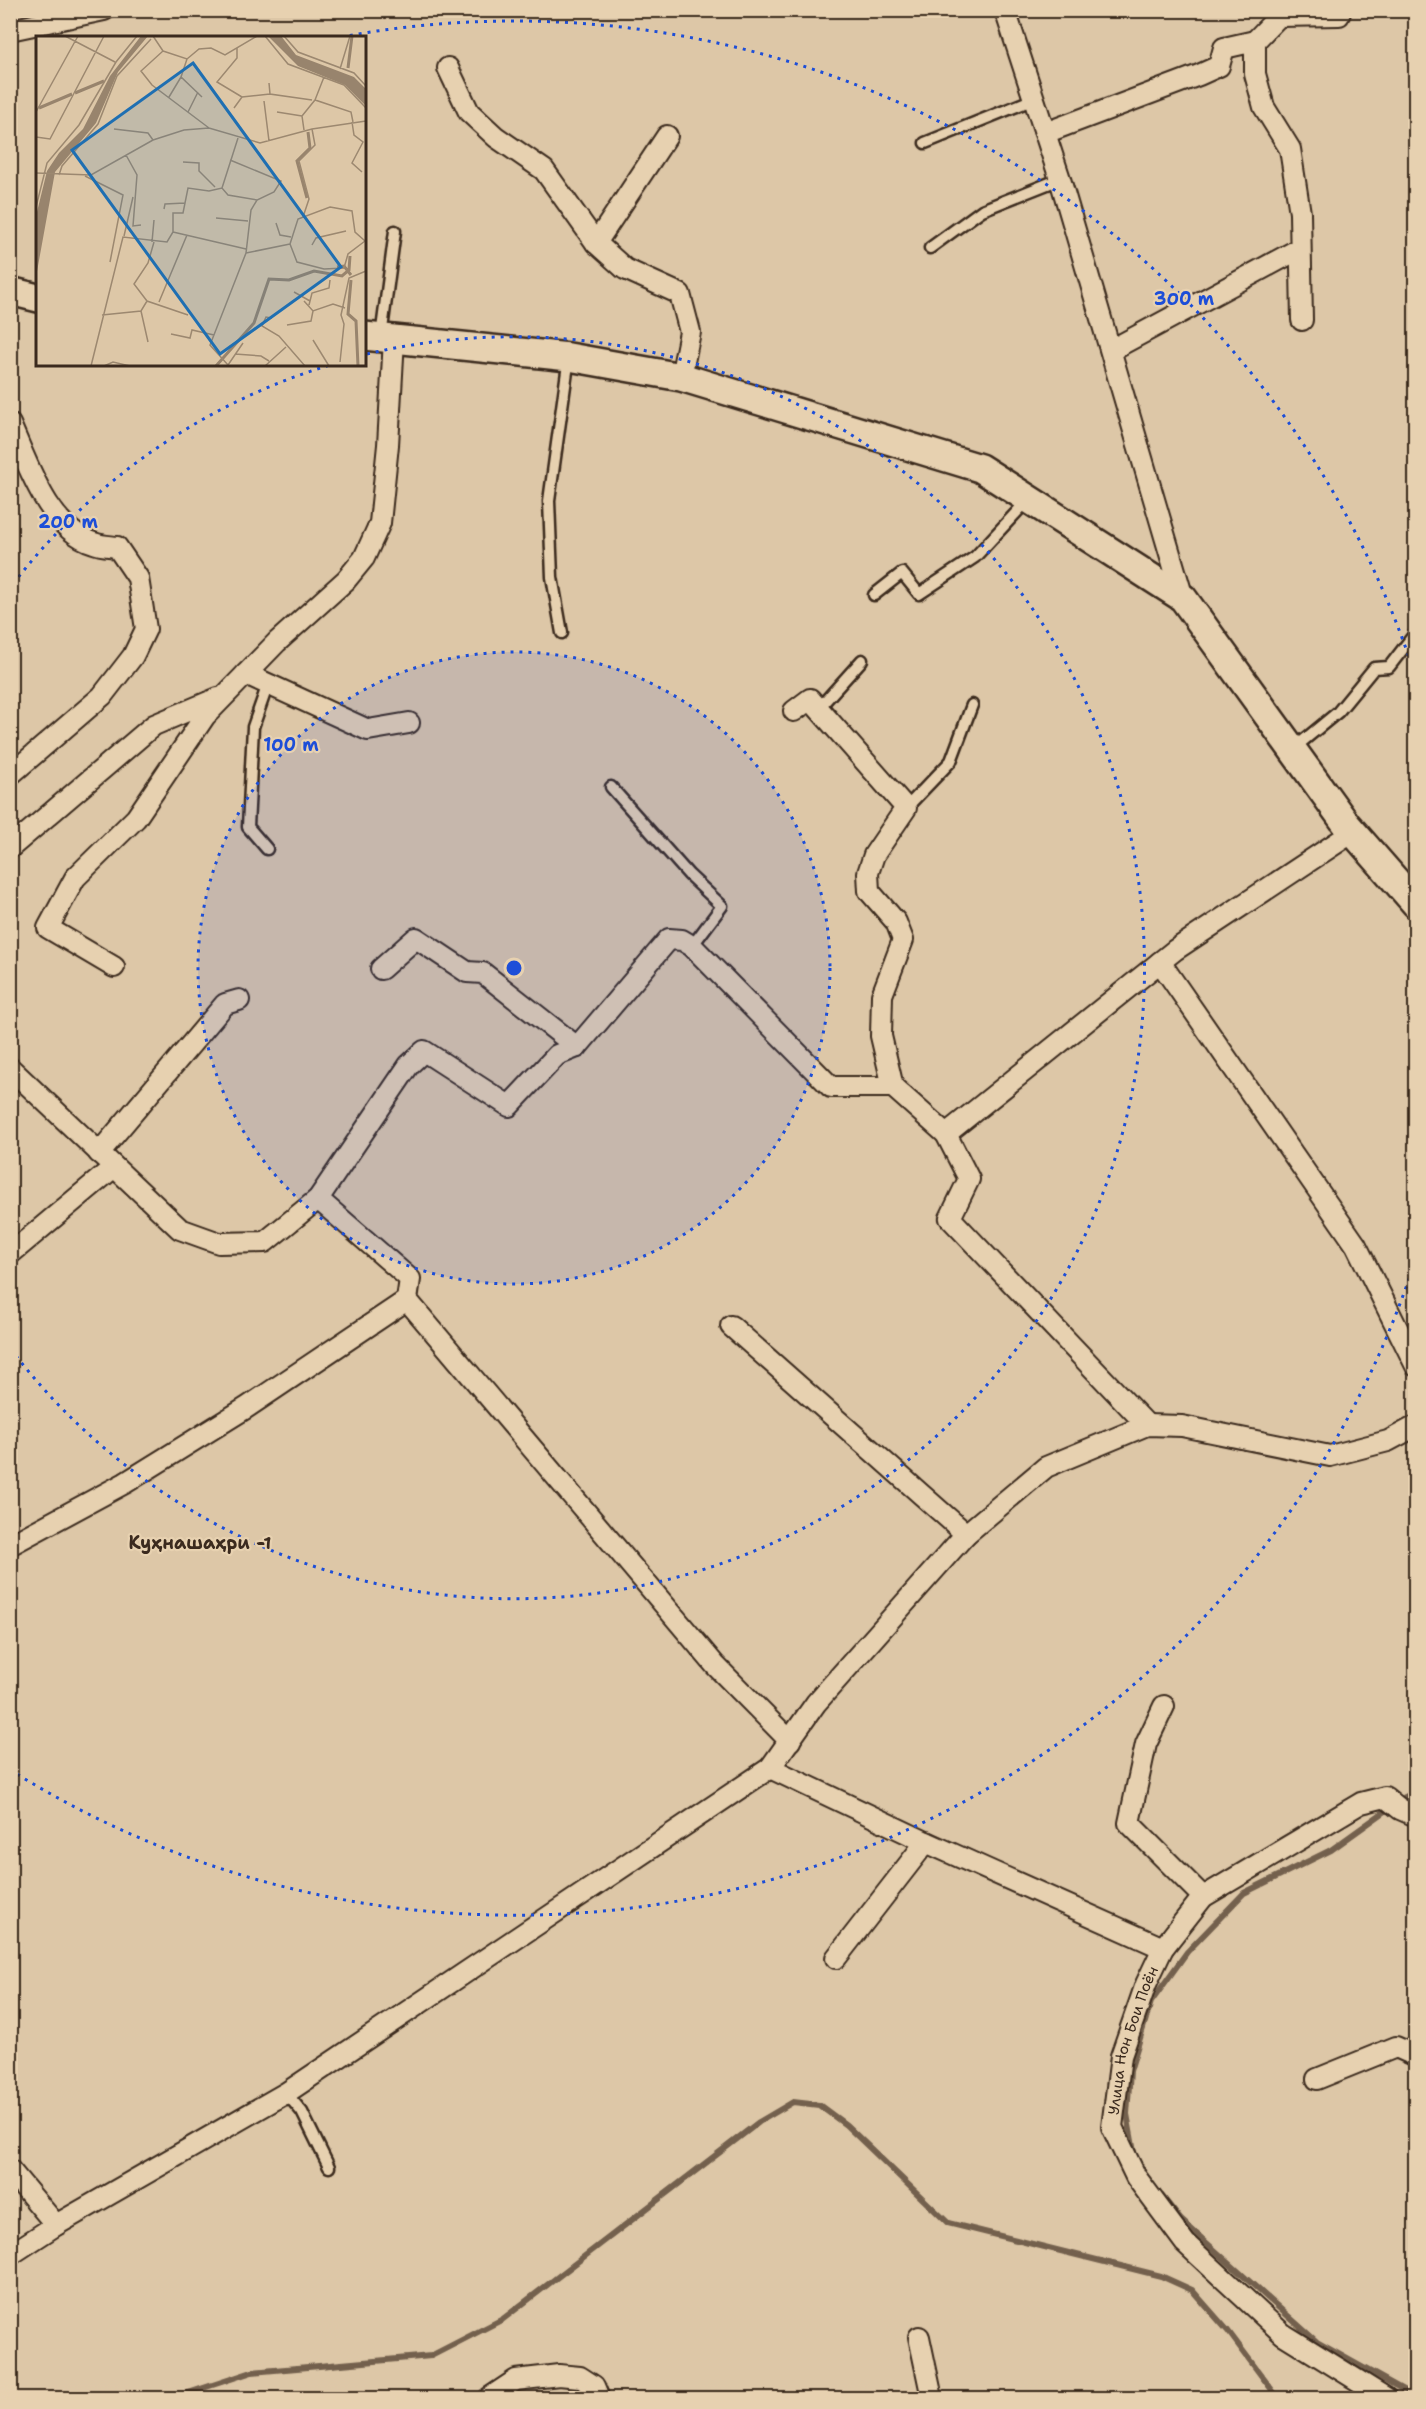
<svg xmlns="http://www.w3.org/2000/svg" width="1426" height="2409" font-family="'Shantell Sans',sans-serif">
  <rect width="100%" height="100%" fill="#ddc7a7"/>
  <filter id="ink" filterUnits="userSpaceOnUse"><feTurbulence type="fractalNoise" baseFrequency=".0167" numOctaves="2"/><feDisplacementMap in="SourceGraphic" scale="12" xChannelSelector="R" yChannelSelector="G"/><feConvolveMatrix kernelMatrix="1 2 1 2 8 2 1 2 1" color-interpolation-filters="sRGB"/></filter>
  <g filter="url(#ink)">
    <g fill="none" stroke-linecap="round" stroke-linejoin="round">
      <g stroke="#73604d" stroke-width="6">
        <polyline points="1134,2152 1127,2114 1130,2071 1151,2002 1187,1952 1244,1893 1331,1850 1405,1797 1416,1792"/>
        <polyline points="1162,2196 1181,2220 1317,2342 1416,2397"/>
        <polyline points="173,2398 252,2372 431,2356 503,2319 759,2122 793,2102 819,2105 846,2125 948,2223 1161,2276 1192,2290 1228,2331 1278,2398"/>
      </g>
      <defs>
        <g id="lane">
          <polyline points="925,143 1034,99"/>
          <polyline points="930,248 982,210 1060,179"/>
          <polyline points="381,337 395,231"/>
          <polyline points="874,595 902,573 919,594 975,557 1028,500"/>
          <polyline points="562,633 552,577 549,501 569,357"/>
          <polyline points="818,709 862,660"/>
          <polyline points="1293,749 1338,712 1374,668 1389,667 1416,632"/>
          <polyline points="611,787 689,875 722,906 692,946"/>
          <polyline points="906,808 951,761 972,705"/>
          <polyline points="267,849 248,827 253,727 268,684"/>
          <polyline points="286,2093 302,2112 329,2167"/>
        </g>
        <g id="street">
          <polyline points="1005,10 1060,179 1183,598"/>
          <polyline points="10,30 104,10"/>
          <polyline points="1255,41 1279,16 1339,15 1341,10"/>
          <polyline points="448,68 469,112 496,137 544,170 596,243 625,269 680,294 690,332 681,377"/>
          <polyline points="1045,133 1199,75 1219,66 1224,48 1255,41 1255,74 1264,107 1290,149 1300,213 1302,320"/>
          <polyline points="596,243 667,136"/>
          <polyline points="1111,350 1299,249"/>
          <path d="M10,424C28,464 48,529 94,543C101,546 110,546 117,547L138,578L146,629L133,656L102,696L10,775"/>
          <polyline points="246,674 368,730 409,723"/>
          <polyline points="794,711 810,699 906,808 874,855 868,873 869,891 896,922 903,940 882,995 881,1036 893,1087"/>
          <polyline points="10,848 154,725 218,698"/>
          <polyline points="1160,962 1356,1245 1416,1366"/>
          <polyline points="114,967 48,928 75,878 136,818 205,716 277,642 346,580 364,558 380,523 388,445 394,339"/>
          <polyline points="381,969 416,938 467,972 483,973 577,1047"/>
          <polyline points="10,1068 180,1229 219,1243 265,1242 318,1199 409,1065 424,1051 509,1106 557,1055 577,1047 669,939 682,940 692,946 831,1087 893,1087 946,1134 969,1179 950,1218 1147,1425"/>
          <polyline points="946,1134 1175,950 1353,832"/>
          <polyline points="99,1153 225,1004 239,1000"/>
          <polyline points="318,1199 410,1279 407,1300 715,1665 790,1741"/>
          <polyline points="10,1254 114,1167"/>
          <polyline points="731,1326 966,1534"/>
          <polyline points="10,1545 125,1483 246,1408 407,1300"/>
          <polyline points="1164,1706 1146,1744 1129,1823 1203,1897"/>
          <polyline points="770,1768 926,1842 1163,1948"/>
          <polyline points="836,1958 926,1842"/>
          <polyline points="1317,2079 1396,2047 1416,2056"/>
          <polyline points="10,2170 56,2225"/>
          <polyline points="10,2255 56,2225 286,2093 770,1768 816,1703 966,1534 1046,1467 1147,1425 1182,1426 1330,1456 1388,1441 1416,1426"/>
          <polyline points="919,2337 932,2398"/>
          <polyline points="489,2398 516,2380 559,2375 580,2377 594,2386 599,2398"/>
          <path id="s1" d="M1386,2398L1283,2334L1185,2243L1136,2177L1112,2127L1121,2056L1146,1984L1163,1948L1203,1897L1361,1803L1385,1797L1400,1809L1416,1816"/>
        </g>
        <g id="secondary">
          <polyline points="10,291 38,298"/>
          <polyline points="364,336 569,357 681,377 980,468 1183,598 1347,825 1416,904"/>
        </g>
      </defs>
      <use href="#lane" stroke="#3b2a1e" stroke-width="15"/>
      <use href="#street" stroke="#3b2a1e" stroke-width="24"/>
      <use href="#secondary" stroke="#3b2a1e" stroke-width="32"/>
      <use href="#lane" stroke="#e7d1b0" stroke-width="10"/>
      <use href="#street" stroke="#e7d1b0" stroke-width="20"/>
      <use href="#secondary" stroke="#e7d1b0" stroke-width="27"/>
    </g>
  </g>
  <circle cx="514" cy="968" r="316" fill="#1d4ed8" fill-opacity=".12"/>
  <g fill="none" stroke="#1d4ed8" stroke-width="3" stroke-dasharray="3 6">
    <circle cx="514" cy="968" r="316"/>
    <path d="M13 584A631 631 0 0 1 330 365M367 354A631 631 0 1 1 13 1352"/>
    <path d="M1415 1261A947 947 0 0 1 12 1771M341 37A947 947 0 0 1 1415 675"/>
  </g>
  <g text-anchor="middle" stroke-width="4.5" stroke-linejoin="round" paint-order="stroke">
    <g font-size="15" fill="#3b2a1e" stroke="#e7d1b0">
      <text dy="5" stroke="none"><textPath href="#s1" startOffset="482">Улица Нон Бои Поён</textPath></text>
    </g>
    <g font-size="18" font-weight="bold" fill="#3b2a1e" stroke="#e7d1b0">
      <text x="200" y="1549">Куҳнашаҳри -1</text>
    </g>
  </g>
  <g transform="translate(36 36)">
    <rect width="330" height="330" fill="#ddc7a7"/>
    <path d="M105,0H112L82,36L60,87L19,136L0,241V180L11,135L23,117L47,93L74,40ZM232,0H245L260,19L318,41L330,53V70L309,49L262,30Z" fill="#98846d"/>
    <path fill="none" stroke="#98846d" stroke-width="3" d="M312,32L316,0M39,57L68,45M3,72L36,58M271,162L261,125L274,112L272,96M301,231L308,230L315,239M315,244L312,278L320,285L322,330M180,330L218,287L233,243L253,244L278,235L306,240L313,234L314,220"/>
    <path fill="none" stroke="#9c8870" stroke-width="1.5" d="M29,0L79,26M117,0L127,15L105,35L116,49L173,92M229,0L252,28L308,49L330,72M248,0L262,16L318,37L330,50M201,12V22L181,46L206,61M127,15L151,23L163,13L175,12L189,19L221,0M304,33L314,0M145,41L151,23M233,47L234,58L276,64M133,61L145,41L166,61M279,64L288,41M228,65L233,105M198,72L206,61L234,58M0,76L42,0M152,76L162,56M241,76L266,80M316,86L318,99L327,106L316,127L326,136M78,93L112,97L117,104M268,94L266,80L279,64L315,76L317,86M0,101L14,103L68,0M90,119L101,139L97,190L105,189M147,126L163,127V135L179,151M0,137L55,139L117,104L148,94L173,92L224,107L276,93L330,85M23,139L26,130L62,88L81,40L115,3M49,140L87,159L74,226M186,152L202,102M0,171L11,127L43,89L80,26L101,0M294,171L316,175L319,196L329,205L312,218L308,232L288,233L261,226L254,208L262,183ZM128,173L129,168L149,167M267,181L273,163L263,125L279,109L276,93M180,182L212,185M240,187L244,199L255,201M137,196L210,213M88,200L97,161M116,206L118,184M118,206L112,227L98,248L111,265L152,279M276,209L280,202L310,195M210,217L254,208M258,256L274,265M268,265L277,275L297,268L309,272M123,266L151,199M273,269L276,257L293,252L294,244M105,275L112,306M66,279L105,275L111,265M236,282L230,281L226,290L243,300L269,330M251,289L275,285L277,275M135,298L154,302L156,294L178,299M277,304L293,330M199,318L225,320L233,325M304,326L308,288L305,279L313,242L330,235M192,329L174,309L210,217L215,174L221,164L238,156L245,145L194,124M192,329L207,307M55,330L87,201L131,206L137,196V177H147L152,152L173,155L186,152L192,159L221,164M68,330L77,326L94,330M110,330H130M229,330L250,311"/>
    <path fill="#1f6fb2" fill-opacity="0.15" stroke="#1f6fb2" stroke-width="3" d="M157,27L305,231L184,318L36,114Z"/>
    <rect width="330" height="330" fill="none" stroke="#3b2a1e" stroke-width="3"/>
  </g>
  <circle cx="514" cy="968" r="9" fill="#1d4ed8" stroke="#e7d1b0" stroke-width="3"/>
  <g font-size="18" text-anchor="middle" font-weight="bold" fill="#1d4ed8" stroke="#e7d1b0" stroke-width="4.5" stroke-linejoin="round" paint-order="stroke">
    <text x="1184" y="305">300 m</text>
    <text x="68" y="528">200 m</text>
    <text x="291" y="751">100 m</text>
  </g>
  <rect width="1426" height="2409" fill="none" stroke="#e7d1b0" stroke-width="36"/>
  <rect x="18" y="18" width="1390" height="2373" fill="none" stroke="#3b2a1e" stroke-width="2" filter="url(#ink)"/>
</svg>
